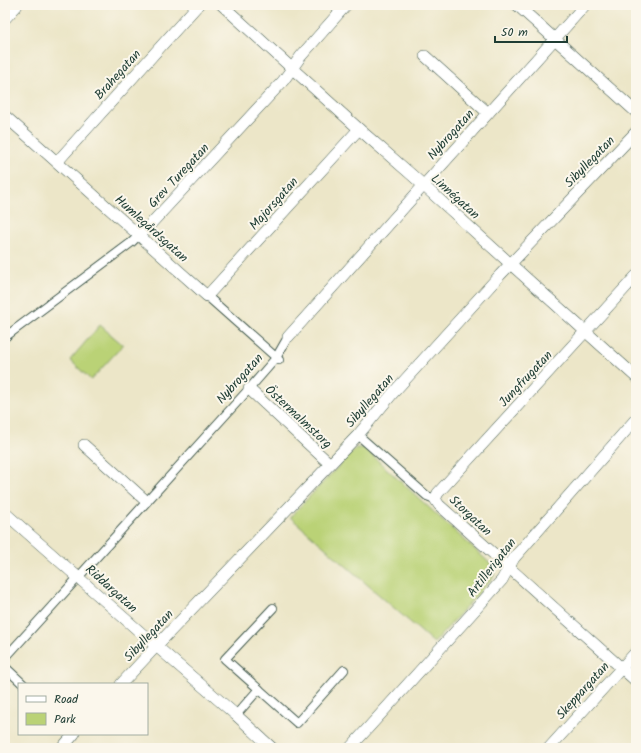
<svg xmlns="http://www.w3.org/2000/svg" width="641" height="753" font-family="Kalam,sans-serif">
  <rect width="100%" height="100%" fill="#fbf7ec"/>
  <filter id="ink" filterUnits="userSpaceOnUse"><feTurbulence type="fractalNoise" baseFrequency=".025" numOctaves="2"/><feDisplacementMap in="SourceGraphic" scale="8" xChannelSelector="R" yChannelSelector="G"/><feConvolveMatrix kernelMatrix="1 2 1 2 8 2 1 2 1" color-interpolation-filters="sRGB"/></filter>
  <filter id="wash" filterUnits="userSpaceOnUse"><feTurbulence type="fractalNoise" baseFrequency=".012" numOctaves="4" result="noise"/><feDisplacementMap in="SourceGraphic" scale="16" xChannelSelector="R" yChannelSelector="G"/><feGaussianBlur stdDeviation="0.9" result="paint"/><feColorMatrix in="noise" values="0 0 0 0 0 0 0 0 0 0 0 0 0 0 0 0 0 1.4 0 .05"/><feComposite in="paint" operator="in"/></filter>
  <g filter="url(#wash)">
    <rect width="100%" height="100%" fill="#ece6c8"/>
    <g fill="#bad276" stroke="#6c8855">
      <polygon points="100,325 123,345 91,380 70,360"/>
      <polygon points="356,448 364,448 494,567 494,576 434,643 290,517"/>
    </g>
  </g>
  <g filter="url(#ink)">
    <g fill="none" stroke-linecap="round" stroke-linejoin="round">
      <defs>
        <g id="pedestrian">
          <polyline points="207,296 279,360"/>
          <polyline points="5,337 132,242 139,235"/>
          <polyline points="358,435 427,496 435,499"/>
          <polyline points="273,608 225,659 297,723 344,670"/>
          <polyline points="5,658 249,389 276,358 288,337"/>
          <polyline points="5,667 23,684"/>
          <polyline points="236,715 259,689"/>
        </g>
        <g id="minor">
          <polyline points="222,5 359,129 413,176 636,377"/>
          <polyline points="517,5 636,112"/>
          <polyline points="425,56 488,113"/>
          <polyline points="5,116 207,296 359,129"/>
          <polyline points="57,162 198,5"/>
          <polyline points="139,235 146,229 283,81 301,56 346,5"/>
          <polyline points="636,276 438,493 435,499 439,505 636,681"/>
          <polyline points="288,337 585,5"/>
          <polyline points="249,389 330,464"/>
          <polyline points="84,445 146,501"/>
          <polyline points="5,513 140,632 236,715 272,748"/>
          <polyline points="121,684 163,639 358,435 393,393 500,275 636,132"/>
          <polyline points="62,748 74,734"/>
          <polyline points="350,748 502,580 514,558 636,419"/>
          <polyline points="549,748 636,652"/>
        </g>
        <polyline id="tertiary" points="5,17 16,5"/>
      </defs>
      <use href="#pedestrian" stroke="#3e564a" stroke-width="10"/>
      <use href="#minor" stroke="#3e564a" stroke-width="12"/>
      <use href="#tertiary" stroke="#3e564a" stroke-width="14"/>
      <use href="#pedestrian" stroke="#fff" stroke-width="8"/>
      <use href="#minor" stroke="#fff" stroke-width="11"/>
      <use href="#tertiary" stroke="#fff" stroke-width="13"/>
    </g>
  </g>
  <g text-anchor="middle" stroke-width="4" stroke-linejoin="round" paint-order="stroke">
    <g font-size="13" fill="#1f3d34" stroke="#fbf7ec">
      <text transform="translate(117 74) rotate(-48)" y="5">Brahegatan</text>
      <text transform="translate(450 134) rotate(-48)" y="5">Nybrogatan</text>
      <text transform="translate(589 161) rotate(-46)" y="5">Sibyllegatan</text>
      <text transform="translate(178 175) rotate(-47)" y="5">Grev Turegatan</text>
      <text transform="translate(456 196) rotate(42)" y="5">Linnégatan</text>
      <text transform="translate(273 203) rotate(-48)" y="5">Majorsgatan</text>
      <text transform="translate(152 228) rotate(42)" y="5">Humlegårdsgatan</text>
      <text transform="translate(239 378) rotate(-48)" y="5">Nybrogatan</text>
      <text transform="translate(525 378) rotate(-47)" y="5">Jungfrugatan</text>
      <text transform="translate(369 400) rotate(-49)" y="5">Sibyllegatan</text>
      <text transform="translate(299 416) rotate(43)" y="5">Östermalmstorg</text>
      <text transform="translate(471 515) rotate(43)" y="5">Storgatan</text>
      <text transform="translate(491 567) rotate(-52)" y="5">Artillerigatan</text>
      <text transform="translate(112 588) rotate(42)" y="5">Riddargatan</text>
      <text transform="translate(148 635) rotate(-47)" y="5">Sibyllegatan</text>
      <text transform="translate(582 690) rotate(-48)" y="5">Skeppargatan</text>
    </g>
  </g>
  <rect width="641" height="753" fill="none" stroke="#fbf7ec" stroke-width="20"/>
  <rect x="18" y="683" width="130" height="52" fill="#fbf7ec" stroke="#a3ada2"/>
  <rect x="26" y="696" width="20" height="6" fill="#ffffff" stroke="#a3ada2"/>
  <text x="54" y="703" font-size="12" fill="#1f3d34">Road</text>
  <rect x="26" y="713" width="20" height="12" fill="#bad276" stroke="#a3ada2"/>
  <text x="54" y="723" font-size="12" fill="#1f3d34">Park</text>
  <path d="M495 36v6h72v-6" fill="none" stroke="#1f3d34" stroke-width="2"/>
  <text x="501" y="36" font-size="12" fill="#1f3d34" stroke="#fbf7ec" stroke-width="3" paint-order="stroke">50 m</text>
</svg>
